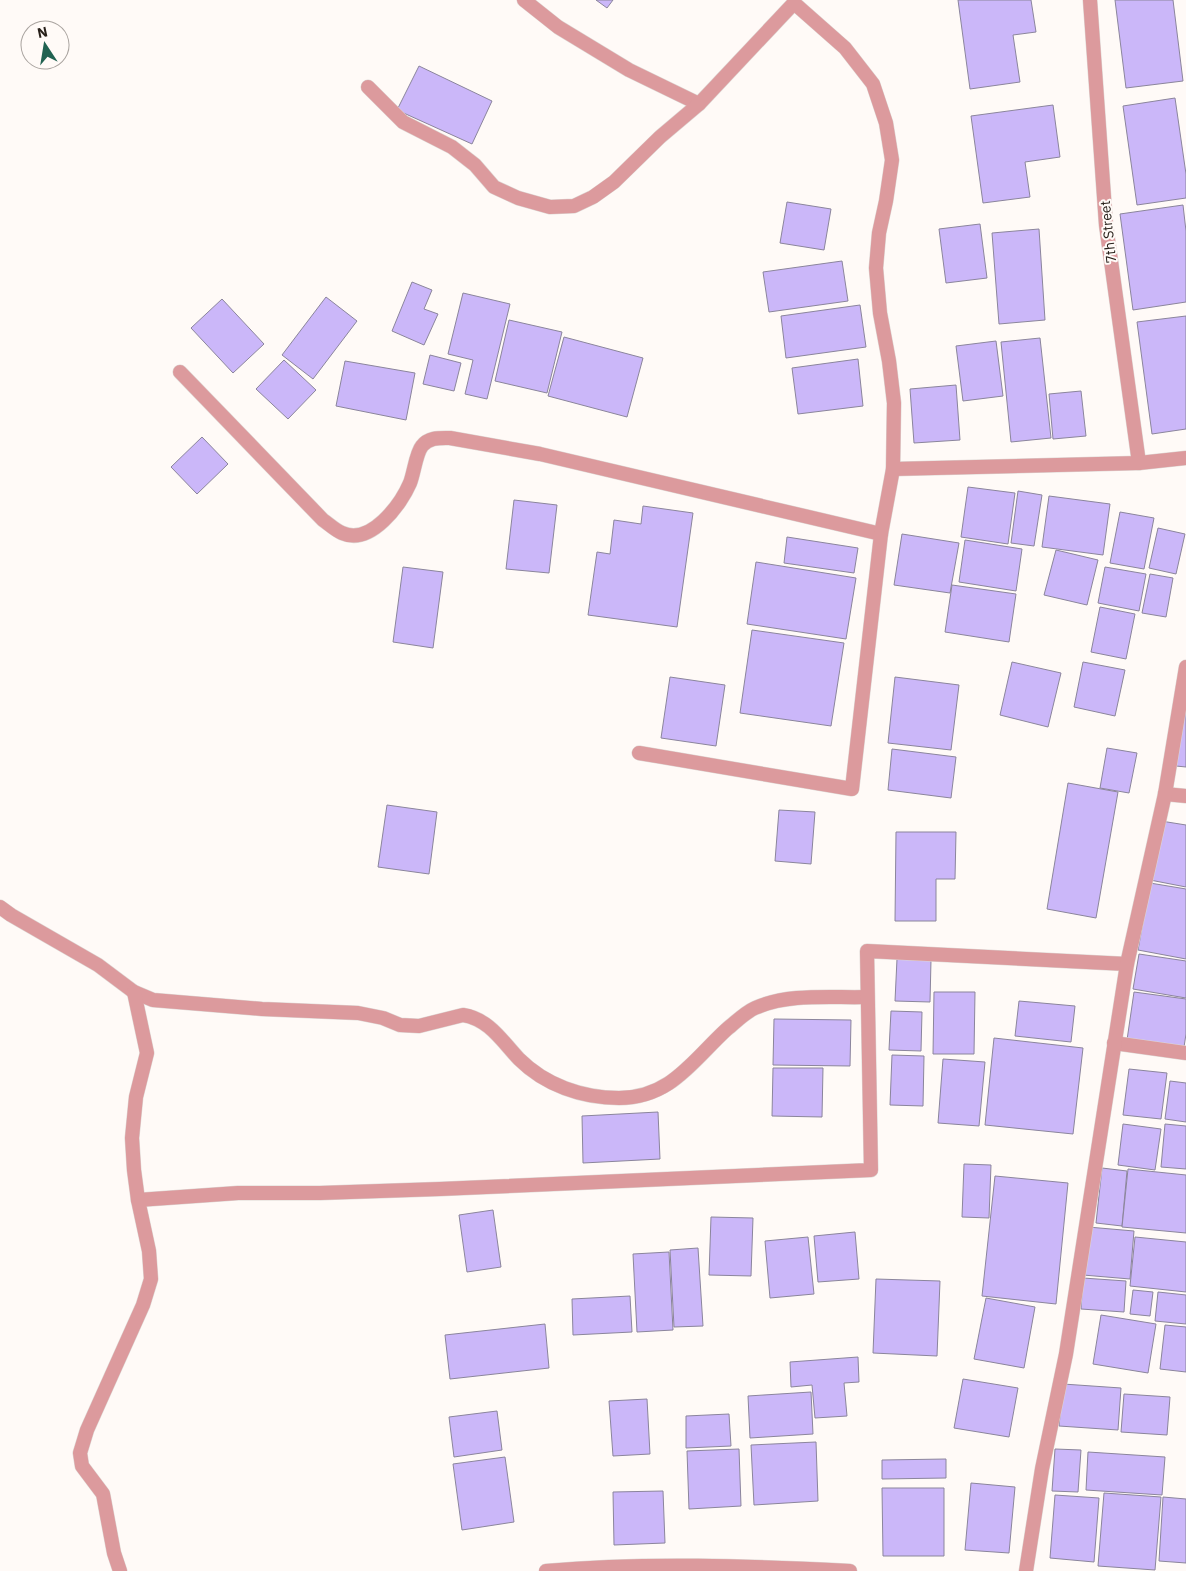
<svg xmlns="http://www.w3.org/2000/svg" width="1186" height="1571" font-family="'IBM Plex Sans',sans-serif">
  <rect width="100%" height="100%" fill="#fffaf7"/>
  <g fill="#cbb7f9" stroke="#8b859c">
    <polygon points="596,0 613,0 607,8"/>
    <polygon points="958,0 1031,0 1036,32 1013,35 1020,82 970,89"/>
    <polygon points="1115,0 1173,0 1183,81 1126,88"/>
    <polygon points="419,66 492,101 472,144 397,110"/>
    <polygon points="1175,98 1186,174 1186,198 1137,205 1123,106"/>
    <polygon points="1053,105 1060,157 1025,162 1030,197 983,203 971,116"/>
    <polygon points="787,202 831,209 824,250 780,243"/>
    <polygon points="1183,205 1186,231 1186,302 1133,310 1120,214"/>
    <polygon points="980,224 987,278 946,283 939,229"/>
    <polygon points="1039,229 1045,320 999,324 992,233"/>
    <polygon points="842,261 848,301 769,312 763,272"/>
    <polygon points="412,282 432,290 424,309 438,314 424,345 392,331"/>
    <polygon points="463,293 510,304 487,399 465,394 473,360 448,354"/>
    <polygon points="326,297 357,321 313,379 282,355"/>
    <polygon points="222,299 264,344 233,373 191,328"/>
    <polygon points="860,305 866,347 786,358 781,316"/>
    <polygon points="1186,316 1186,429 1152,434 1137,322"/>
    <polygon points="509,320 562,332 547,393 495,381"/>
    <polygon points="564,337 643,358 627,417 548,396"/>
    <polygon points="1040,338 1051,438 1011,442 1001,342"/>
    <polygon points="996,341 1003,396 963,401 956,346"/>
    <polygon points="430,355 461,363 454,391 423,384"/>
    <polygon points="858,359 863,406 798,414 792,368"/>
    <polygon points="284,360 316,390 288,419 256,389"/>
    <polygon points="345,361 415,373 406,420 336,406"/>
    <polygon points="956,385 960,440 914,443 910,389"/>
    <polygon points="1081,391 1086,436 1053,439 1049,394"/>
    <polygon points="202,437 228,464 197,494 171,467"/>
    <polygon points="968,487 1015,493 1008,544 961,537"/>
    <polygon points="1018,491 1042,495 1034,546 1011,543"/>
    <polygon points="1049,496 1110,504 1103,555 1042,547"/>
    <polygon points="514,500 557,505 549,573 506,569"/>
    <polygon points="643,506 693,513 677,627 588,615 597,552 610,554 614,520 641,524"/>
    <polygon points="1120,512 1154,518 1144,569 1110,563"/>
    <polygon points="1158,528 1185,534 1176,574 1149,568"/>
    <polygon points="902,534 959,543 950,593 894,585"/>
    <polygon points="787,537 858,548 854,573 784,563"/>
    <polygon points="965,540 1022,549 1016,591 959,582"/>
    <polygon points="1056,550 1098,560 1087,605 1044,595"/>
    <polygon points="756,562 856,578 846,639 747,624"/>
    <polygon points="403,567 443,572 433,648 393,642"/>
    <polygon points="1105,567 1146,574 1139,611 1098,603"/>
    <polygon points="1150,574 1173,578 1166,617 1142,613"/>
    <polygon points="952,585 1016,594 1009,642 945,632"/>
    <polygon points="1100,607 1135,614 1126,659 1091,652"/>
    <polygon points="752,630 844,643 831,726 740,713"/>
    <polygon points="1012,662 1061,673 1048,727 1000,715"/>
    <polygon points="1083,662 1125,670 1115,716 1074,707"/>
    <polygon points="670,677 725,685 716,746 661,738"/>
    <polygon points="895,677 959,685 951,750 888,743"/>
    <polygon points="1186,699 1186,767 1176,766"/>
    <polygon points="1107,748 1137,753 1129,793 1100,788"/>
    <polygon points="892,749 956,757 951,798 888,790"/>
    <polygon points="1068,783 1118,792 1096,918 1047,909"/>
    <polygon points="387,805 437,812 429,874 378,867"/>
    <polygon points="779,810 815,812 811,864 775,861"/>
    <polygon points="1161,821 1186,825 1186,887 1150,880"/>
    <polygon points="896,832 956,832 955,879 936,879 936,921 895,921"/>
    <polygon points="1150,883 1186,889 1186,959 1138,950"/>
    <polygon points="1139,954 1186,961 1186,998 1133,989"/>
    <polygon points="897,959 931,960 930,1002 895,1001"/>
    <polygon points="934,992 975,992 974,1054 933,1054"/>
    <polygon points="1134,992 1186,999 1186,1034 1184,1047 1127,1040"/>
    <polygon points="1019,1001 1075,1006 1071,1042 1015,1036"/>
    <polygon points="891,1011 922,1012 921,1051 889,1050"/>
    <polygon points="774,1019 851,1020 850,1066 773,1065"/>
    <polygon points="994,1038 1083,1048 1073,1134 985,1125"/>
    <polygon points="892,1055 924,1056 923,1106 890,1105"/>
    <polygon points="943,1059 985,1062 979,1126 938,1123"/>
    <polygon points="773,1068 823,1068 822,1117 772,1116"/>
    <polygon points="1129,1069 1167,1073 1161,1119 1123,1115"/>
    <polygon points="1170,1081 1186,1083 1186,1122 1165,1119"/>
    <polygon points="658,1112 660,1159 583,1163 582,1116"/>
    <polygon points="1123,1124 1161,1129 1155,1170 1118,1165"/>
    <polygon points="1165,1124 1186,1126 1186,1169 1161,1167"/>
    <polygon points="964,1164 991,1165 989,1218 962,1217"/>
    <polygon points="1102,1168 1127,1171 1122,1226 1096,1223"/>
    <polygon points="1128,1169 1186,1175 1186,1233 1122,1227"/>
    <polygon points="995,1176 1068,1183 1056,1304 982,1296"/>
    <polygon points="493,1210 501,1267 467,1272 459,1215"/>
    <polygon points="711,1217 753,1218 751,1276 709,1275"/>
    <polygon points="1088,1227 1134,1231 1130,1279 1083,1275"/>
    <polygon points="855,1232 859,1279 818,1282 814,1236"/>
    <polygon points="808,1237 814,1294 770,1298 765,1241"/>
    <polygon points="1135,1237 1186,1242 1186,1292 1130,1286"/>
    <polygon points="698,1248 703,1326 674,1327 670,1250"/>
    <polygon points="669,1252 673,1330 637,1332 633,1254"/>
    <polygon points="1083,1278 1126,1281 1124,1312 1081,1309"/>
    <polygon points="876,1279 940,1281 937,1356 873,1353"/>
    <polygon points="1133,1290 1153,1292 1150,1316 1130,1314"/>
    <polygon points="1158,1292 1186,1295 1186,1324 1155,1321"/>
    <polygon points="630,1296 632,1332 573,1335 572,1299"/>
    <polygon points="986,1298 1035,1307 1024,1368 974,1359"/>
    <polygon points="1101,1315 1156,1324 1148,1373 1093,1364"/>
    <polygon points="545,1324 549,1368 450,1379 445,1335"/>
    <polygon points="1165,1325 1186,1327 1186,1372 1160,1369"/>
    <polygon points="858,1357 859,1382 844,1383 847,1416 815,1418 812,1385 791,1387 790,1362"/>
    <polygon points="963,1379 1018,1388 1009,1437 954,1428"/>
    <polygon points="1063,1384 1121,1388 1118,1430 1059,1426"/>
    <polygon points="811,1392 813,1434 750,1438 748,1396"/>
    <polygon points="1124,1394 1170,1397 1167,1435 1121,1432"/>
    <polygon points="647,1399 650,1454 613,1456 609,1401"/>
    <polygon points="497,1411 502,1450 454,1457 449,1417"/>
    <polygon points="729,1414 731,1446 686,1448 686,1416"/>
    <polygon points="816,1442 818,1501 754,1505 751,1445"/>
    <polygon points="739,1449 741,1506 689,1509 687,1451"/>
    <polygon points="1055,1449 1081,1450 1078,1492 1052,1491"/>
    <polygon points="1088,1452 1165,1457 1162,1495 1086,1490"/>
    <polygon points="505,1457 514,1522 462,1530 453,1464"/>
    <polygon points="946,1459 946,1478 882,1479 882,1460"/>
    <polygon points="971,1483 1015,1487 1009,1553 965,1550"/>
    <polygon points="882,1488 944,1488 944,1556 883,1556"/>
    <polygon points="663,1491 665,1543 614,1545 613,1492"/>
    <polygon points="1104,1493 1161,1497 1155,1570 1098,1566"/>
    <polygon points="1055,1495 1099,1498 1094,1562 1050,1558"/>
    <polygon points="1163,1497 1186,1499 1186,1563 1159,1561"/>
  </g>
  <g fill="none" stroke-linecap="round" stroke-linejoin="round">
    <defs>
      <g id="minor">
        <polyline points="524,0 558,27 629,70 699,104"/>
        <polyline points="1090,0 1106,225 1139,463"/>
        <polyline points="368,87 403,122 452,147 475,165 494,187 518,198 550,207 574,206 593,197 614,182 660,137 699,104 794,3"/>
        <path d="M180,372L323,520C329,524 335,530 342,533C371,546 401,504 410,483C414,473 416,453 422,446C429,437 440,438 450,438L540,454L881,534"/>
        <polyline points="893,469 1139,463 1186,458"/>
        <polyline points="639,753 852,789 881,534 893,469 894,403 889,361 880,313 876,268 879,233 886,201 892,160 886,123 873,84 845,48 794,3 794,0"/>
        <polyline points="1165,794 1186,796"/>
        <path d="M0,907L11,915L98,965L134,992L153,1000L262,1009L358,1013L383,1018L400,1025L419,1026L463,1015C489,1019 502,1041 519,1059C545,1085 582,1098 619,1098C671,1098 693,1060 727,1029C736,1022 744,1013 755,1008C789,993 830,998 867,997"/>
        <polyline points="1114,1043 1186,1053"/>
        <polyline points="138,1200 238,1193 320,1193 440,1189 871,1170 867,951 1127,964"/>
        <polyline points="120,1571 114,1553 103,1494 82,1466 80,1453 87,1430 143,1305 151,1279 149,1251 138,1200 134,1170 132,1138 136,1097 147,1053 134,992"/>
        <path d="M546,1571C647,1562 749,1566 850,1571"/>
        <polyline points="1026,1571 1042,1469 1066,1354 1127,964 1165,794 1186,667"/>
      </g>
    </defs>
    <use href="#minor" stroke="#ddd7d4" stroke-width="15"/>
    <use href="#minor" stroke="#dc9a9d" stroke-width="14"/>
  </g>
  <g text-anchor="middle" stroke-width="4" stroke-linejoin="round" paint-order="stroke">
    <g font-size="14" fill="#28201a" stroke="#fffaf7">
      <text transform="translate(1108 232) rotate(-96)" y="5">7th Street</text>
    </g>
  </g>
  <g transform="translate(45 45) rotate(348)"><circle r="24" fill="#fffaf7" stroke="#a9a39f"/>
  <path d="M0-4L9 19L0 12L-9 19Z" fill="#216251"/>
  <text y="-8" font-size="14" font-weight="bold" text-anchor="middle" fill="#28201a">N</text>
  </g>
</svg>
